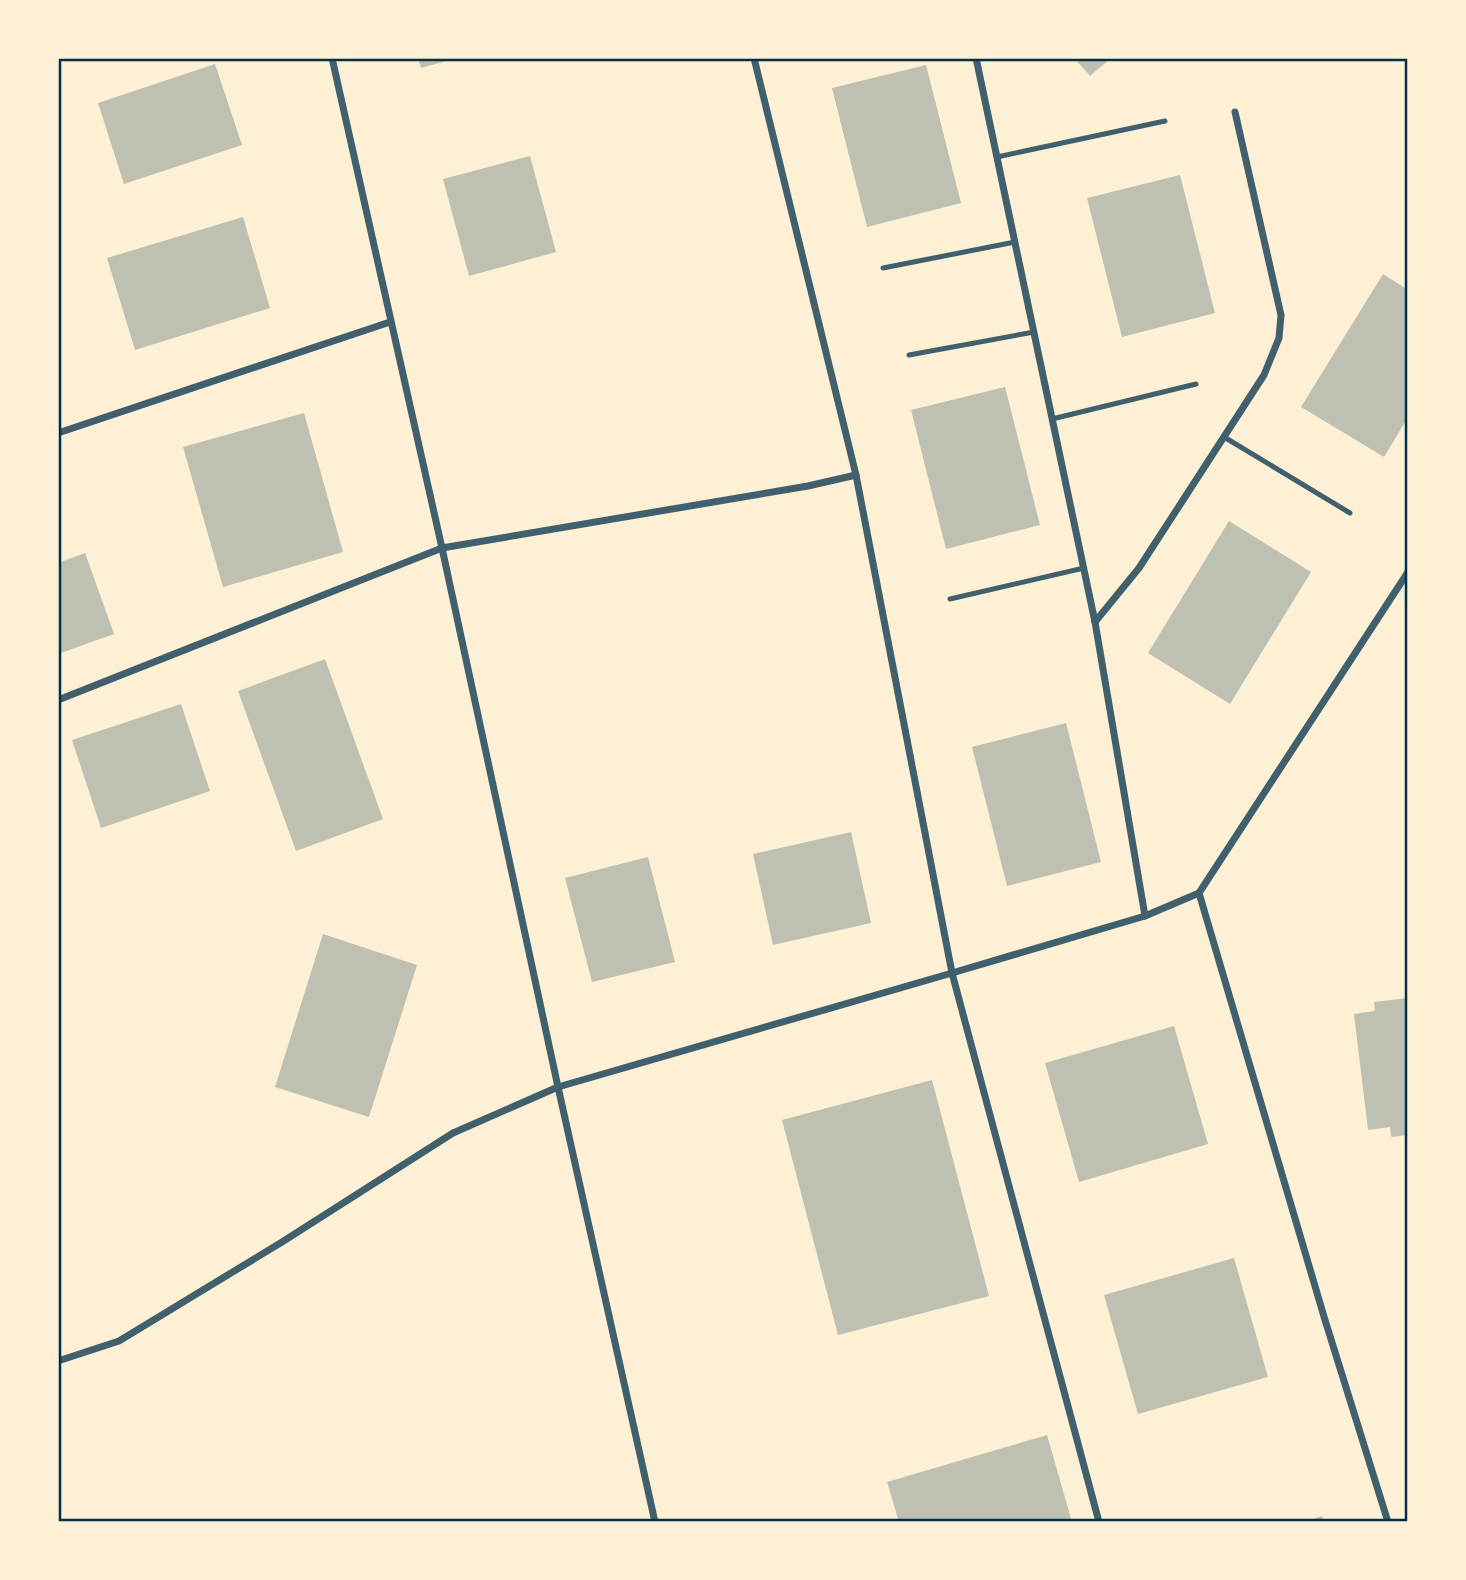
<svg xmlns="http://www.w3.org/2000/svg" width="1466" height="1580" font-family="'Noto Sans',sans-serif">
  <rect width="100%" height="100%" fill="#fdf0d5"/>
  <g fill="#bec0b2">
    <polygon points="418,58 454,58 454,59 421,68"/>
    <polygon points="1074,58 1111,58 1090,76"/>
    <polygon points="215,64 242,145 124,184 98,103"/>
    <polygon points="926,65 961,203 867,227 832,88"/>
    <polygon points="530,156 556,252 469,276 443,179"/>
    <polygon points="1180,175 1215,313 1122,337 1087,198"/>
    <polygon points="243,217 270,308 135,350 107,258"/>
    <polygon points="1383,274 1408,290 1408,417 1384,457 1301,407"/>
    <polygon points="1005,387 1040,525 946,549 911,410"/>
    <polygon points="304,413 343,552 223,587 183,447"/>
    <polygon points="1229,521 1311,572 1230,704 1148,653"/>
    <polygon points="85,553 114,634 58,654 58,563"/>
    <polygon points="325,659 383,819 296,851 238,691"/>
    <polygon points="181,704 210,791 101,828 72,740"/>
    <polygon points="1066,723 1101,862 1007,886 972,747"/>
    <polygon points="851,832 871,923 773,945 753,854"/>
    <polygon points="648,857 675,962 592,982 565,878"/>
    <polygon points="323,934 417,965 369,1117 275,1087"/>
    <polygon points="1408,998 1408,1135 1391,1137 1390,1127 1368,1130 1354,1014 1375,1011 1374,1002"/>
    <polygon points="1174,1026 1208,1144 1079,1182 1045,1063"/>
    <polygon points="932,1080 989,1296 838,1335 782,1120"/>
    <polygon points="1234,1258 1268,1377 1138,1414 1104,1295"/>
    <polygon points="1047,1435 1072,1522 899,1522 887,1482"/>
    <polygon points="1322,1516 1324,1522 1305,1522"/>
  </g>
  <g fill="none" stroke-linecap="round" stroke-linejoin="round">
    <g stroke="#3f606c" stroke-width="5">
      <polyline points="997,157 1165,121"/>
      <polyline points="883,268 1015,242"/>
      <polyline points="909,355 1034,332"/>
      <polyline points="1052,419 1196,384"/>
      <polyline points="1224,437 1350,513"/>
      <polyline points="950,599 1084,568"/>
    </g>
    <g stroke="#3f606c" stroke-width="7">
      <polyline points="332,58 442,548 558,1087 655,1522"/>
      <polyline points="754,58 856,475 952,973 1099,1522"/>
      <polyline points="976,58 1095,622 1145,916"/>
      <polyline points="58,433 390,322"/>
      <polyline points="1095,622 1139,568 1264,375 1279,338 1281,315 1235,112"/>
      <polyline points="58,700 442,548 808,486 856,475"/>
      <polyline points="58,1361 119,1341 282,1242 453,1133 558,1087 952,973 1145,916 1199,893"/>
      <polyline points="1388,1522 1325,1320 1199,893 1408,572"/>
    </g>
  </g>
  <rect width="1466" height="1580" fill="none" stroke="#fdf0d5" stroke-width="119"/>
  <rect x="60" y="60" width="1346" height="1460" fill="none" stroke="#003049" stroke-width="2.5"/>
</svg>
